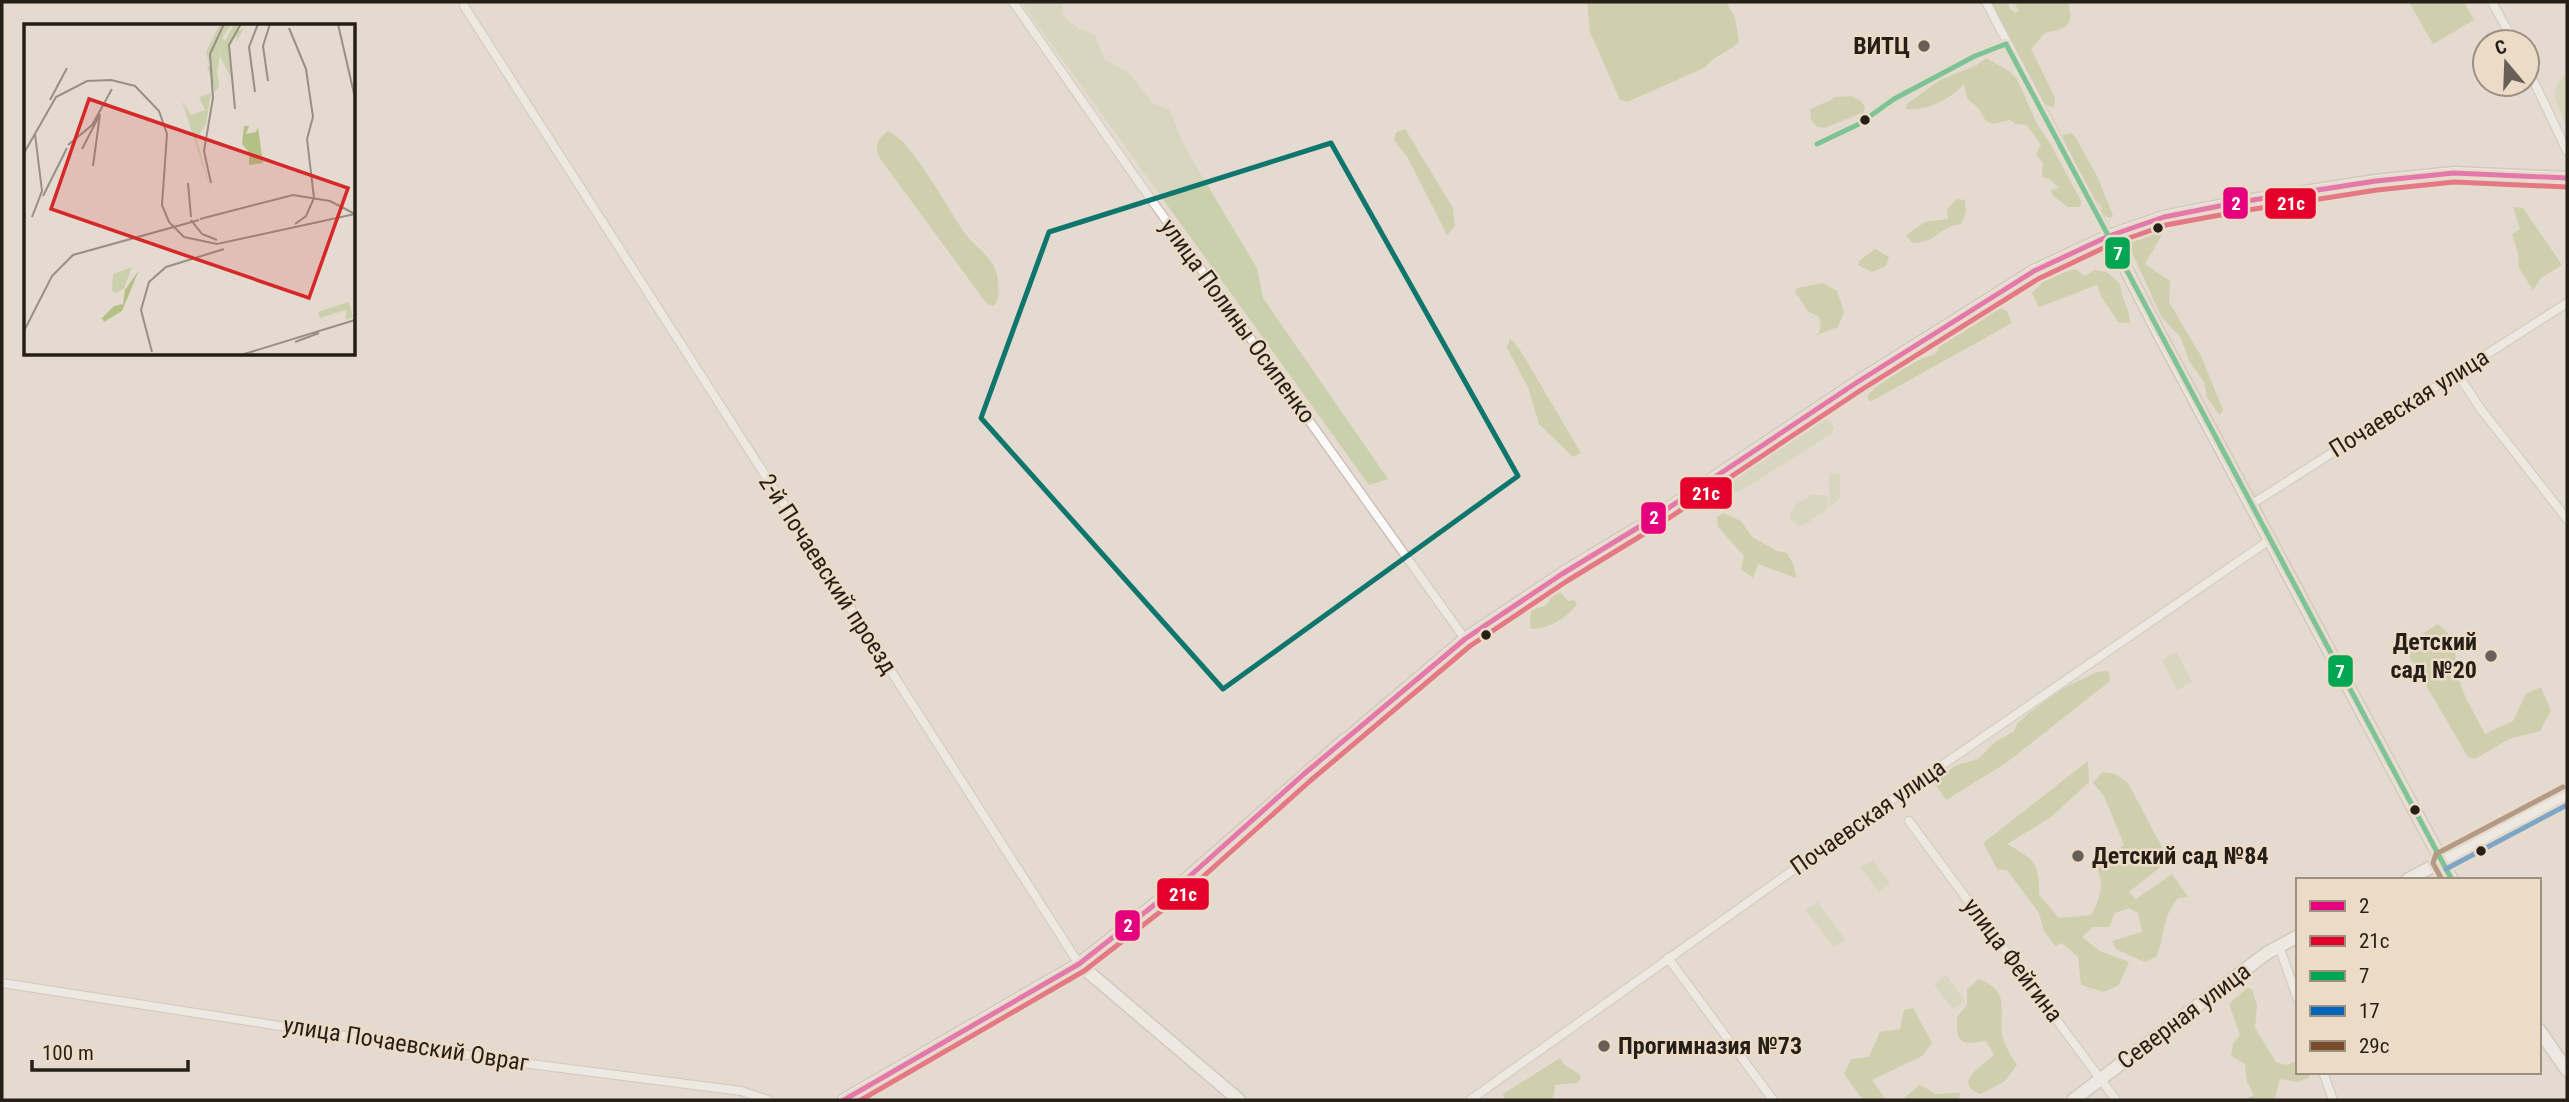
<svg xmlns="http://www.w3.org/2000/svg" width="2569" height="1102" font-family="'Roboto Condensed',sans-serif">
  <rect width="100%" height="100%" fill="#e4dacf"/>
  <g fill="#cad0ab">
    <polygon points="1021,2 1062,2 1063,16 1079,29 1095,35 1104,59 1129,73 1152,103 1170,110 1184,146 1257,268 1263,298 1388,479 1369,485"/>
    <path d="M2567,73V126C2557,104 2546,91 2567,73Z"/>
    <polygon points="1824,420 1830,421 1834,428 1832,433 1739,492 1732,491 1730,481"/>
    <polygon points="1829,473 1840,474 1840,498 1830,507"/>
    <path d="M1812,495H1827L1828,508L1804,525L1798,526L1790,518C1790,505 1802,501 1812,495Z"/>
    <polygon points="2177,652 2192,682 2177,690 2162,660"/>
    <polygon points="1873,860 1890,883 1879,892 1861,868"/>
    <polygon points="1817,902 1845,939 1834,947 1806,910"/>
    <polygon points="1946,975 1965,1001 1953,1009 1934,984"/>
  </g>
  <g fill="#b5c086">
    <path d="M1587,2H1726L1735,17L1739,42C1730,51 1710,58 1706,67L1627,102L1620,100L1590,32Z"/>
    <path d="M1989,2H2008L2010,9L2015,13L2019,11L2014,2H2068C2075,26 2067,28 2045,33L2031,49L2055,98L2054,108L2046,105L2038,96Z"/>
    <polygon points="2409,2 2464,2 2474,20 2433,44"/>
    <path d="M1986,58L2009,71L2017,79L2037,124L2051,145L2081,201L2080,207H2068L2052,195L2051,190L2059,188L2050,179L2042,177L2043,163L2036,154L2041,145L2027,125L2016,124L2010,120L1993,124L1986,121L1978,108L1967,98L1964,84C1951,99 1927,111 1906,109L1907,104L1940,80L1977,65Z"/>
    <path d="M1851,96L1860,100L1865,107L1864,112L1825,128L1817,127L1811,120L1810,110C1818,104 1828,103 1835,97Z"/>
    <polygon points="1405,129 1453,208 1455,226 1447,235 1408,158 1394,140 1396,132"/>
    <path d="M888,131C913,141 949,212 967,236C975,246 991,257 995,269C999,279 1001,297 994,306L987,304L879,157C874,145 878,139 888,131Z"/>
    <polygon points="2070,133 2074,135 2097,176 2113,216 2109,218 2102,213 2101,205 2093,199 2065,144 2063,135"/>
    <path d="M1957,199L1965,200L1966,212L1961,224C1937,227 1938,243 1912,243L1906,235L1925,222L1948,219L1947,209Z"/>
    <polygon points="2513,207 2523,208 2562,265 2541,278 2533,290 2519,268 2518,253 2512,234 2520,229"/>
    <polygon points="2163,233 2145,264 2170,281 2169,302 2201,356 2223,410 2220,415 2207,398 2204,382 2189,361 2181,338 2161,316 2130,248 2130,242 2142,234"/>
    <polygon points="1875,249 1889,257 1886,266 1872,272 1858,265 1859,261"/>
    <path d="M2075,269L2085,276L2095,270L2107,272L2120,284C2121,299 2130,309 2130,323L2118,322L2101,296L2097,285L2039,307L2032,293L2047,278Z"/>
    <polygon points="1823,283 1837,291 1844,312 1838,327 1814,336 1819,333 1821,322 1819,317 1808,311 1795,292 1797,288"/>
    <path d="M1997,307L2007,311L2012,323L1870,402L1867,396C1886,376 1909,361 1936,354L1941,342Z"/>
    <polygon points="1510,338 1520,350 1581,453 1573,457 1539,424 1528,387 1507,348"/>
    <polygon points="1723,513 1741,521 1752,537 1777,551 1787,553 1794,566 1796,578 1758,564 1753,578 1741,569 1744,556 1718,527 1717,517"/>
    <path d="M1557,592L1561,593L1568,601L1574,600L1577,604C1568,617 1549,629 1532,629L1530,625L1531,611L1548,604L1551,596Z"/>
    <path d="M2438,624C2460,641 2453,655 2459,679C2463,697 2477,717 2485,734L2513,721L2526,694L2541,687L2551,711L2540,731L2509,739L2475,759L2468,757L2407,653L2408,643Z"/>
    <polygon points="2106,671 2109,673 2110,681 2006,763 1946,800 1935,784 1954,766 1978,759 1995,742 2013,732 2018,723 2029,713 2064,688 2097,672"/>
    <path d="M2088,761L2089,782L2051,817L2007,844C2033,859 2040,862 2039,895L2059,918L2091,915C2102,893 2104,887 2096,863L2124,845L2104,796L2093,783L2102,772L2115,774L2128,783L2164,851V864L2129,892L2136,899L2172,874L2188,897L2178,898C2161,918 2166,935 2156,957L2144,962L2116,949L2112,941L2142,932L2138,913L2129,908L2115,913L2109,927H2093L2082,937L2100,951L2129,962L2119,985L2104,992L2081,985L2078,957L2062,943L2055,946L2044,931L2039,913L2007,870L1997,869L1983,843Z"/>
    <path d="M1978,979C2011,991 1999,1008 2002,1034C2004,1045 2011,1056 2017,1065L2005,1081L1981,1094C1951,1084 1983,1065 1994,1055L1986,1041C1961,1044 1956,1046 1957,1017L1967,1005V990Z"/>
    <polygon points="2247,988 2252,989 2257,1005 2255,1028 2276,1062 2286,1065 2298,1061 2298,1072 2309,1072 2309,1078 2297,1082 2280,1079 2275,1098 2277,1100 2243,1100 2254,1095 2247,1082 2245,1064 2231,1056 2233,1044 2240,1035 2229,1004"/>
    <polygon points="1913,1008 1932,1043 1922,1056 1872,1080 1886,1100 1863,1100 1844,1074 1851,1059 1869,1057 1880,1032 1900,1029 1904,1010"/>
    <polygon points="1560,1058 1564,1064 1579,1074 1581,1079 1576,1083 1555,1085 1553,1100 1504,1100 1503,1094"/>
    <polygon points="1920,1085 1936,1094 1960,1093 1959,1100 1902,1100"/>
  </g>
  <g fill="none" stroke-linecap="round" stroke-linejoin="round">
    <defs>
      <g id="street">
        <polyline points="1013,2 1138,181 1465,639"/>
        <polyline points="1986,2 2109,236"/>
        <polyline points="2492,2 2514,42"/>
        <polyline points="464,6 1079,964"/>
        <polyline points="2527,67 2567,151"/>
        <polyline points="1817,144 1859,124 1894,99 1975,56 2006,44"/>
        <polyline points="2457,373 2480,408 2567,519"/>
        <polyline points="2252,504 2567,303"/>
        <polyline points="1909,821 2116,1100"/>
        <polyline points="2279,946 2298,1000"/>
        <polyline points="1668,958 1773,1100"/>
        <polyline points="2,983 507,1061 741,1091 768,1100"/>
        <polyline points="2323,1072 2333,1100"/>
        <polyline points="1470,1100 1893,799 2271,539"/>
      </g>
      <g id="secondary">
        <polyline points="2109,236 2159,333 2452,880"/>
        <polyline points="1353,734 1465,639 1562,574 1648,522 1856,383 2034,271 2109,236 2164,217 2240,202 2376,181 2454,173 2567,178"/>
        <polyline points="2407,880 2567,795"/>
        <polyline points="1079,964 1239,1100"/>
        <polyline points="2539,1030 2567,1070"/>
        <polyline points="844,1100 1079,964 1181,884 1346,739"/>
        <polyline points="2073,1100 2267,953 2298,936"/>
      </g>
    </defs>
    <use href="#street" stroke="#bab2aa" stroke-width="10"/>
    <use href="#secondary" stroke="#bab2aa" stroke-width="15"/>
    <use href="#street" stroke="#fbf9f8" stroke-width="8"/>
    <use href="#secondary" stroke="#fbf9f8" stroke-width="12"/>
    <defs>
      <polyline id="bus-1" points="844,1100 1079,964 1181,884 1304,774 1465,639 1562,574 1652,519 1856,383 2034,271 2109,236 2164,217 2240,202 2376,181 2454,173 2567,178"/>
      <polyline id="bus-2" points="861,1100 1084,971 1187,891 1310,781 1470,646 1567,581 1657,526 1861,390 2038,279 2112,244 2166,225 2242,211 2377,190 2454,182 2567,187"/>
      <g id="bus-3">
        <polyline points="2006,44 2452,880"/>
        <polyline points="1817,144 1859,124 1894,99 1975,56 2006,44"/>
      </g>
      <polyline id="bus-4" points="2446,869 2567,805"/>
      <polyline id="bus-5" points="2442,880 2433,863 2436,854 2563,787"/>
    </defs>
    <use href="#bus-1" stroke="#ecdbc7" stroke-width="10"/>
    <use href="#bus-2" stroke="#ecdbc7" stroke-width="10"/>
    <use href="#bus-3" stroke="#ecdbc7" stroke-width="10"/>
    <use href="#bus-4" stroke="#ecdbc7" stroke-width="10"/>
    <use href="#bus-5" stroke="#ecdbc7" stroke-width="10"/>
    <use href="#bus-1" stroke="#e5007d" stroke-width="5"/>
    <use href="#bus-2" stroke="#e4002b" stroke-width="5"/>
    <use href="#bus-3" stroke="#00a651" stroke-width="5"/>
    <use href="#bus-4" stroke="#0065bd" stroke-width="5"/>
    <use href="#bus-5" stroke="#7a4b2a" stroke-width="5"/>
  </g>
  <path d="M0 0H2569V1102H0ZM1331,143L1518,476L1223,689L981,418L1049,232Z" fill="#e4dacf" fill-opacity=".55" fill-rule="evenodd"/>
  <path fill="none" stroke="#0f766e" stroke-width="5" stroke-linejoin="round" d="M1331,143L1518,476L1223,689L981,418L1049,232Z"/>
  <g fill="#686058" stroke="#ecdbc7" stroke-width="2.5">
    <circle cx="1924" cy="46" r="7"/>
    <circle cx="2491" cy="656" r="7"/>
    <circle cx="2078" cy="856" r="7"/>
    <circle cx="1604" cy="1046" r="7"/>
  </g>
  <g fill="#251f18" stroke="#ecdbc7" stroke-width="2.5">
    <circle cx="1865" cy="120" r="6"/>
    <circle cx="2158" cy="228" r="6"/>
    <circle cx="1486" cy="635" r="6"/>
    <circle cx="2415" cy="810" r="6"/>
    <circle cx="2481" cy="851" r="6"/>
  </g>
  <g text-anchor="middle" stroke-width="5" stroke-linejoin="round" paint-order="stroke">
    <g font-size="24" font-weight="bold" fill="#251f18" stroke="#ecdbc7" text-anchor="end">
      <text x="1910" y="54">ВИТЦ</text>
      <text x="2477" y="650">Детский<tspan x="2477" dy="28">сад №20</tspan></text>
      <text x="2092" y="864" text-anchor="start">Детский сад №84</text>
      <text x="1618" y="1054" text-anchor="start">Прогимназия №73</text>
    </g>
    <g font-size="24" fill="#251f18" stroke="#ecdbc7">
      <text transform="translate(1238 321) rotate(54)" y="8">улица Полины Осипенко</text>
      <text transform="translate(2409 403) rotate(-32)" y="8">Почаевская улица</text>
      <text transform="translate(828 574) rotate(57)" y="8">2-й Почаевский проезд</text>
      <text transform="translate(1868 817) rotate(-35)" y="8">Почаевская улица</text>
      <text transform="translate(2013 960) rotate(53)" y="8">улица Фейгина</text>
      <text transform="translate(2184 1016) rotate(-37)" y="8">Северная улица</text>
      <text transform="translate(406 1044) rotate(9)" y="8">улица Почаевский Овраг</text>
    </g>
  </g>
  <g transform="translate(24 24)">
    <rect width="331" height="331" fill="#e4dacf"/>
    <path d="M196,0H208L198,14L201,17L210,0H226L217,1L213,8L221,3L212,18L213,9L205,19L207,54L196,32L198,17L193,48L195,63L191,68L183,42H187V29L185,39L182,28ZM187,69L182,100L175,111L171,109L188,171L158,77L167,91L181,86L175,73ZM108,243L100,264L93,269L88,267L89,250ZM325,278L329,293L322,296V286L296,294L294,288Z" fill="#cad0ab"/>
    <path d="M220,102H225L222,110L232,108L234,103L239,139L225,141V128L218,120ZM115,246L98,287L80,298L78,294L90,282L99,280L101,266Z" fill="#b5c086"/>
    <path fill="none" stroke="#988f86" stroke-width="2" d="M314,0L331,74M265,4L282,45L289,93L283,115L290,174L282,192L271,200M244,57L239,22L246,0M231,68L225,23L234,0M26,76L43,44M211,85L205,21L217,0M44,121L68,101L88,65M58,125L76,90L69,142M0,129L32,73L63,57L87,56L111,62L135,87L143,110L138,181L145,198L160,213L193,220L331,190M164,159L167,193M187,159L180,127L189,74L186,30L200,0M19,172L43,124M8,193L18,167L11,110M176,195L269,171L306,177L331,190M167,196L178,210L193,216M0,307L28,252L49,231L175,196M271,318L295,309M128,328L117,286L125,258L142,243L200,225M217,331L331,296"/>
    <path fill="#d62828" fill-opacity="0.15" stroke="#d62828" stroke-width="3.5" d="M65,75L324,164L285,274L27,185Z"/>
    <rect width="331" height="331" fill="none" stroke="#251f18" stroke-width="3.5"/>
  </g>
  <g stroke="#ecdbc7" stroke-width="2.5">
    <rect x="2222" y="186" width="27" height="34" rx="7" fill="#e5007d"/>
    <rect x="2264" y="187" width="53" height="33" rx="7" fill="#e4002b"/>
    <rect x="2104" y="236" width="27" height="34" rx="7" fill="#00a651"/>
    <rect x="1679" y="476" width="54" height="34" rx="7" fill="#e4002b"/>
    <rect x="1640" y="501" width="27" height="34" rx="7" fill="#e5007d"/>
    <rect x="2327" y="654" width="27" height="34" rx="7" fill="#00a651"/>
    <rect x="1156" y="877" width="54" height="34" rx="7" fill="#e4002b"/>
    <rect x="1114" y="909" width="27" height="33" rx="7" fill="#e5007d"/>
  </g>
  <g font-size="19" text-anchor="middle" font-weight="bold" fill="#fff">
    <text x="2236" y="210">2</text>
    <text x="2291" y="210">21с</text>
    <text x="2118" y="260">7</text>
    <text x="1706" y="500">21с</text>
    <text x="1654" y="524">2</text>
    <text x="2340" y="678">7</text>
    <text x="1183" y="901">21с</text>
    <text x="1128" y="932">2</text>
  </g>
  <rect width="2569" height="1102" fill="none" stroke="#251f18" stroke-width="7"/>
  <rect x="2296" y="878" width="245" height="196" fill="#ecdbc7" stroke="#9c9081" stroke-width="2"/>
  <rect x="2310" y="901" width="35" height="10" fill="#e5007d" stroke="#9c9081" stroke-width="2"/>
  <text x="2359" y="913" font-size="21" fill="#251f18">2</text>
  <rect x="2310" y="936" width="35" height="10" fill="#e4002b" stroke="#9c9081" stroke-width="2"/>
  <text x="2359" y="948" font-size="21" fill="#251f18">21с</text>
  <rect x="2310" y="971" width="35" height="10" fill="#00a651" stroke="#9c9081" stroke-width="2"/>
  <text x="2359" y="983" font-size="21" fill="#251f18">7</text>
  <rect x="2310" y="1006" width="35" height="10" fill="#0065bd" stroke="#9c9081" stroke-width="2"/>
  <text x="2359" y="1018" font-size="21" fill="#251f18">17</text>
  <rect x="2310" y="1041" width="35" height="10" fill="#7a4b2a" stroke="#9c9081" stroke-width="2"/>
  <text x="2359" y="1053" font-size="21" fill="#251f18">29с</text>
  <g transform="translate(2506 63) rotate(341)"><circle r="33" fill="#ecdbc7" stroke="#9c9081" stroke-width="2"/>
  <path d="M0-5L12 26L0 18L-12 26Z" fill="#686058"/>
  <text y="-10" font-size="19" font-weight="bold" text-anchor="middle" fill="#251f18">С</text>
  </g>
  <path d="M32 1060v10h156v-10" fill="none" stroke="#251f18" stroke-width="3.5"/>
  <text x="42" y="1060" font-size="21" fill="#251f18" stroke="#ecdbc7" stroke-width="5" paint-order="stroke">100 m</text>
</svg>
